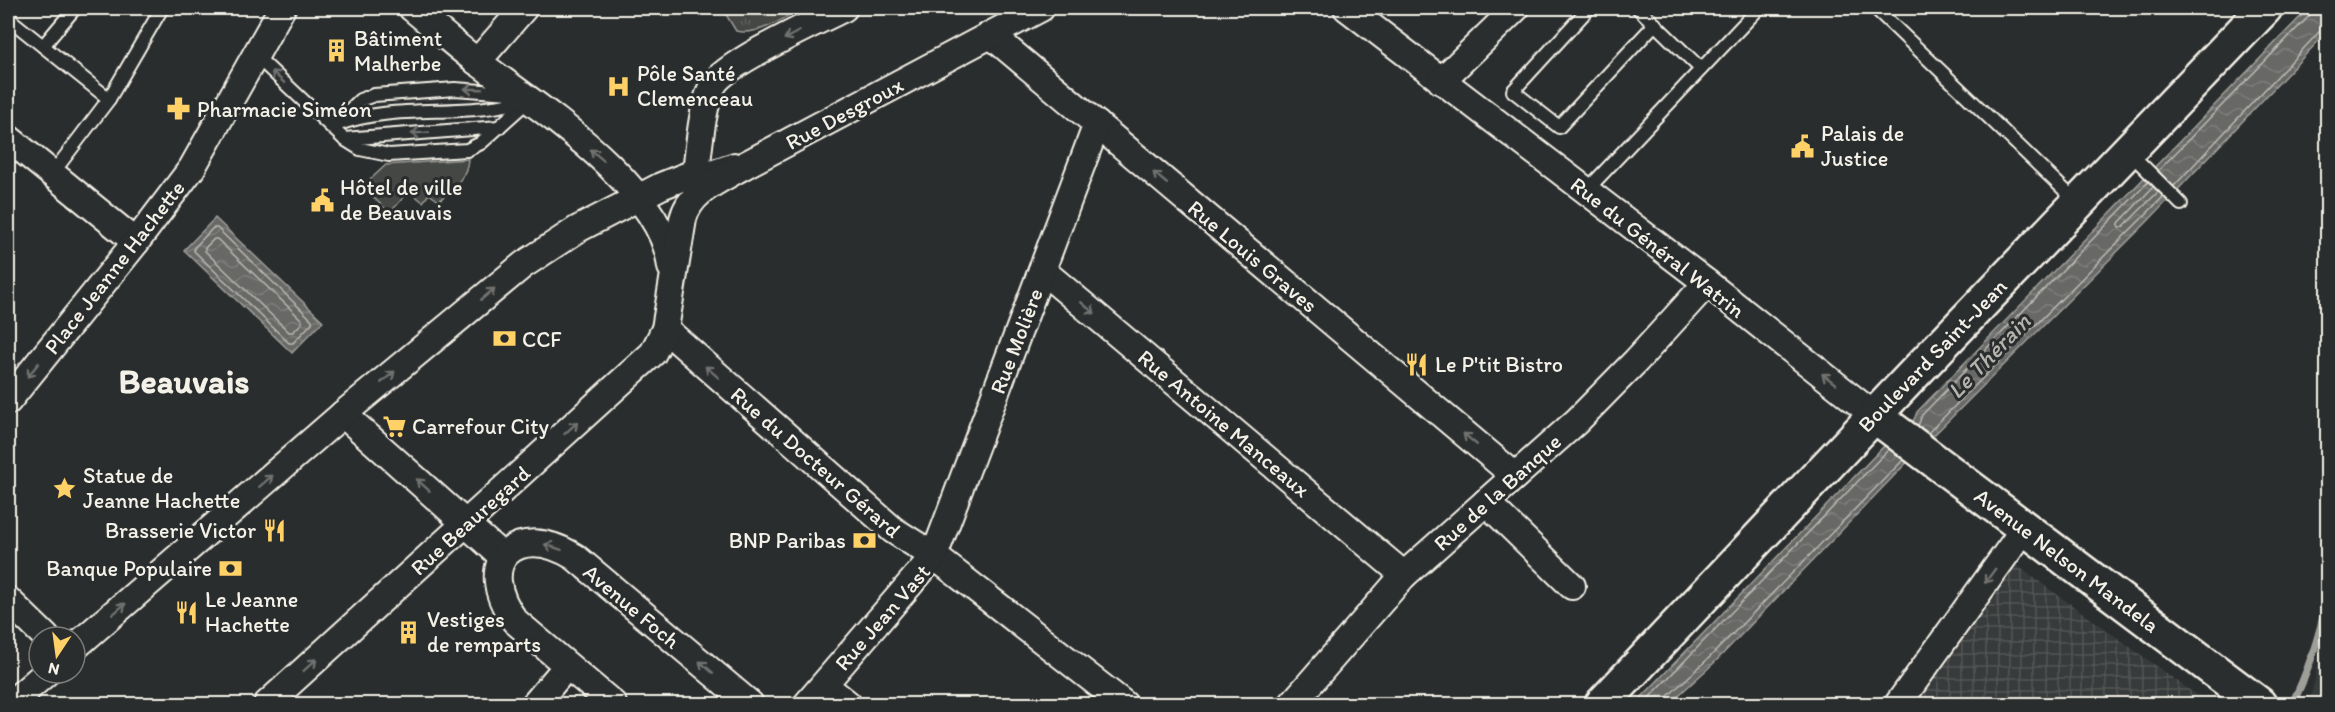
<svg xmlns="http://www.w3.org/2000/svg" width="2335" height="712" font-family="Itim,sans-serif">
  <defs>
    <pattern id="industrial-grid" width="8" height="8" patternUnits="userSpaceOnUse" patternTransform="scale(1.5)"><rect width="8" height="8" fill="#373a3a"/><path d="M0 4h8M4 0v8" fill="none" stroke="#555756"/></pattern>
    <pattern id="grass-tufts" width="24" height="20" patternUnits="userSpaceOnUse" patternTransform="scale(1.5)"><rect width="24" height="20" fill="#444645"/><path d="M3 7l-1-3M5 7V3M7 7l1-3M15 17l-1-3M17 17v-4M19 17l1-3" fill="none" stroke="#606160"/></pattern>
    <pattern id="water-waves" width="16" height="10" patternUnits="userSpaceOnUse" patternTransform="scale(1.5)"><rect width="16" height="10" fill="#676866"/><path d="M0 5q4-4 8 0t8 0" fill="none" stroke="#7d7e7c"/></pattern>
  </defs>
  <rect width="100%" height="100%" fill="#2a2d2e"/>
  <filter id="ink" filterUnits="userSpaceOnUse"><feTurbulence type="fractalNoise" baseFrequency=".0167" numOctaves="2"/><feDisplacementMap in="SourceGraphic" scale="12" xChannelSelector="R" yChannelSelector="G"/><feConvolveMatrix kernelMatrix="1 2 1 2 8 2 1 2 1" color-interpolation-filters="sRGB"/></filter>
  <g filter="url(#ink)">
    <polygon fill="#373a3a" points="2327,626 2327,704 2309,704"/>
    <polygon fill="url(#industrial-grid)" points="2012,562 2209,704 1917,704"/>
    <path fill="url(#grass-tufts)" stroke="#9c9c96" stroke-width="1.5" d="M722,8H798C783,21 755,36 736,31Z"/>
    <path fill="#444645" stroke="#9c9c96" stroke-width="1.5" d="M468,159C467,179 452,188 439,201L429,194L423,202L409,191L390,213L362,187L386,165Z"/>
    <g fill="url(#water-waves)" stroke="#9f9f9a" stroke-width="1.5">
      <path d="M2309,8H2327V32L2149,220L1915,454L1715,662L1669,704H1635L1886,444C1901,438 1912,427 1917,412Z"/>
      <polygon points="215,218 323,321 292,353 184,250"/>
    </g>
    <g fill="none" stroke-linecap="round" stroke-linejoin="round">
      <g stroke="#bcbab4" stroke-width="1.5">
        <polyline points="2158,171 2311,14 2313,8"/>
        <polyline points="2174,186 2321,30 2328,28"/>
        <polyline points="2153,187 2119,223 2119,227 2123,227 2158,192"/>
        <polygon points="213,228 217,228 312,320 312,323 293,343 289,343 194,251 194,248"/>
        <polygon points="214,239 217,239 302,320 302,323 293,332 289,332 205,251 205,248"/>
        <polyline points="1918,426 1922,415 2148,182"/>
        <polyline points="1928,433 2163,197"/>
        <polyline points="1643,704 1889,449"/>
        <polyline points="1665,704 1667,697 1710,657 1903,460"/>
      </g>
      <path stroke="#9f9f9a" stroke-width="8" d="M2292,704C2309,671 2320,634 2328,597"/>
      <defs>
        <g id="lane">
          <polyline points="1589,8 1513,91 1559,127 1655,24"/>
          <polyline points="1638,8 1701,69"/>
          <polyline points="1875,8 2077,202"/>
          <polyline points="8,18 109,99"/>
          <polyline points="43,46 75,8"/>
          <polyline points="255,55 344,139 360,149 389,155 467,150 481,143 530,99"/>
          <path d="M336,125C396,102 465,119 526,100"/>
          <polyline points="332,127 360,100 374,95 455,89 509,93"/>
          <polyline points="344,139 499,127"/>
          <polyline points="2129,152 2181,204"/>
          <polyline points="696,172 734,159"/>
          <polyline points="52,174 109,99 162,8"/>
          <polyline points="1586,191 1759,8"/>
        </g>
        <g id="street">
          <path d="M412,8C434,26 456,46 479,63C539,108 663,187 671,267"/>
          <polyline points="1347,8 1707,283 1875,416"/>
          <polyline points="991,35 1515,476"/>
          <polyline points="477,62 524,8"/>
          <polyline points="1441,81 1516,8"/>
          <polyline points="8,138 136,242"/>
          <polyline points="730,170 745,165 1041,8"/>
          <polyline points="1043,271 1404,575"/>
          <polyline points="665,329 893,530 934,556 1124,704"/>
          <polyline points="8,401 136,242 192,168 282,8"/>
          <polyline points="343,414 503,557"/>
          <polyline points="1486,502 1572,586"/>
          <polyline points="8,600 46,637"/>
          <path d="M75,647L343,414L523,265L578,229L661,186L696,172C699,148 702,105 713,85C725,63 818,21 844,8"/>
          <polyline points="824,685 848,704"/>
          <polyline points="10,704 46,673"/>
          <path d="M267,704L653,353L665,329L683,219C690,190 722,179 745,165"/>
          <polyline points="535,704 567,666"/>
          <path d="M613,704L515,621C472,563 516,520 575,557L750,704"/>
          <polyline points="807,704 934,556 1097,124"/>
          <polyline points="1292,704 1404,575 1577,421 1636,361 1707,283"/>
          <polyline points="1898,704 2024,529"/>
        </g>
        <g id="secondary">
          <polyline points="1875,416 2259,704"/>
          <polyline points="1602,704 1910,378 2265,8"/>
        </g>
      </defs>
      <use href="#lane" stroke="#f4f1e8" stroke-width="16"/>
      <use href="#street" stroke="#f4f1e8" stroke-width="30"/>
      <use href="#secondary" stroke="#f4f1e8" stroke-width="38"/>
      <use href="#lane" stroke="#2a2d2e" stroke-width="12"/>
      <use href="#street" stroke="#2a2d2e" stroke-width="26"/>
      <use href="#secondary" stroke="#2a2d2e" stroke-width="33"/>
    </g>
    <defs><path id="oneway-shaft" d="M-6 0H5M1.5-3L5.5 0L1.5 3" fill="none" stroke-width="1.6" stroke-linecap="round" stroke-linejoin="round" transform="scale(1.5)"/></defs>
    <g stroke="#71726f">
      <use href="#oneway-shaft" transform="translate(792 35) rotate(152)"/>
      <use href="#oneway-shaft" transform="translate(278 77) rotate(-137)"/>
      <use href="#oneway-shaft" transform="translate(473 89) rotate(-178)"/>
      <use href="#oneway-shaft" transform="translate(420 133) rotate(176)"/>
      <use href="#oneway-shaft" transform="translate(597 155) rotate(-139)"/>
      <use href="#oneway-shaft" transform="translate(1160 178) rotate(-140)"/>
      <use href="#oneway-shaft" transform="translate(488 294) rotate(-40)"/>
      <use href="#oneway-shaft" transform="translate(1088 308) rotate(40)"/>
      <use href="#oneway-shaft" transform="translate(33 370) rotate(129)"/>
      <use href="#oneway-shaft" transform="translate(712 372) rotate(-139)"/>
      <use href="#oneway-shaft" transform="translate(388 377) rotate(-40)"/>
      <use href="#oneway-shaft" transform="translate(1829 379) rotate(-142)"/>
      <use href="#oneway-shaft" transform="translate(571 428) rotate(-42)"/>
      <use href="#oneway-shaft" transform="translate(1470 439) rotate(-140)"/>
      <use href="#oneway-shaft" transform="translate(266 481) rotate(-41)"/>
      <use href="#oneway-shaft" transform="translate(423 485) rotate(-138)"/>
      <use href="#oneway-shaft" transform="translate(553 547) rotate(-162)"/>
      <use href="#oneway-shaft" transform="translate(1990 576) rotate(126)"/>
      <use href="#oneway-shaft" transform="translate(119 609) rotate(-41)"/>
      <use href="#oneway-shaft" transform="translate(310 665) rotate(-42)"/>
      <use href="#oneway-shaft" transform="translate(706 667) rotate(-140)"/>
    </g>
  </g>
  <defs>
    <symbol id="building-bare" viewBox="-9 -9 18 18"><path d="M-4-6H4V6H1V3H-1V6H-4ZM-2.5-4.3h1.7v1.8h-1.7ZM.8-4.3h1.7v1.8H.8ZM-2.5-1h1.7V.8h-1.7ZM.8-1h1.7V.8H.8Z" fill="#ffd166" stroke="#2a2d2e" stroke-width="2.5" paint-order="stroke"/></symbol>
    <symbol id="hospital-bare" viewBox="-9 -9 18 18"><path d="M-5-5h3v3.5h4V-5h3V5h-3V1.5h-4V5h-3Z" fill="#ffd166" stroke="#2a2d2e" stroke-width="2.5" paint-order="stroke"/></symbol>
    <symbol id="pharmacy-bare" viewBox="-9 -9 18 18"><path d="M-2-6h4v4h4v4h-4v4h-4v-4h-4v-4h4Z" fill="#ffd166" stroke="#2a2d2e" stroke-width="2.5" paint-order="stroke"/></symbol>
    <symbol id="civic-bare" viewBox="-9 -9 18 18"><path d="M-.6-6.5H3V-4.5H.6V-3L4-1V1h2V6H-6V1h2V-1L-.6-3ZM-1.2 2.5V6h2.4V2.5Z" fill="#ffd166" stroke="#2a2d2e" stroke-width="2.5" paint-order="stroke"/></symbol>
    <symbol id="bank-bare" viewBox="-9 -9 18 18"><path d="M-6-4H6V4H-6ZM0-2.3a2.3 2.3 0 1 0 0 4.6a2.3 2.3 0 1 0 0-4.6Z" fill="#ffd166" stroke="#2a2d2e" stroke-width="2.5" paint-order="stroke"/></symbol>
    <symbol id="restaurant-bare" viewBox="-9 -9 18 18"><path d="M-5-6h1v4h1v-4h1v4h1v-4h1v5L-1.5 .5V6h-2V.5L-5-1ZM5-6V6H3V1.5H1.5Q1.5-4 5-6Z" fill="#ffd166" stroke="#2a2d2e" stroke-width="2.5" paint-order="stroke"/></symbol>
    <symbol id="supermarket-bare" viewBox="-9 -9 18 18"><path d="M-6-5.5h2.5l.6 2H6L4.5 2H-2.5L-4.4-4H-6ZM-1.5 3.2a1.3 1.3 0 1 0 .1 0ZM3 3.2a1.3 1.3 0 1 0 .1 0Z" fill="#ffd166" stroke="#2a2d2e" stroke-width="2.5" paint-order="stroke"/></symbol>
    <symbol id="sight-bare" viewBox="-9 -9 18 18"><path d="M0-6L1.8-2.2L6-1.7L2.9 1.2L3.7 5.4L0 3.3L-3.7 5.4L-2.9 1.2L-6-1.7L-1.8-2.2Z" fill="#ffd166" stroke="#2a2d2e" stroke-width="2.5" paint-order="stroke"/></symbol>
  </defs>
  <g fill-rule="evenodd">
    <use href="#building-bare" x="320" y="34" width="33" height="33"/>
    <use href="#hospital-bare" x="602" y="70" width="33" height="33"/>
    <use href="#pharmacy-bare" x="162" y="92" width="33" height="33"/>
    <use href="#civic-bare" x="1786" y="130" width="33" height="33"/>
    <use href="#civic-bare" x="306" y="184" width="33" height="33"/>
    <use href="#bank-bare" x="488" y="322" width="33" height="33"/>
    <use href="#restaurant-bare" x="1400" y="348" width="33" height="33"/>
    <use href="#supermarket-bare" x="378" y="410" width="33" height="33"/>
    <use href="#sight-bare" x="48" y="472" width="33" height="33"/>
    <use href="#restaurant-bare" x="258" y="514" width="33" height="33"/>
    <use href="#bank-bare" x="848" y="524" width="33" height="33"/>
    <use href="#bank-bare" x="214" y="552" width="33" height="33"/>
    <use href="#restaurant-bare" x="170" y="596" width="33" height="33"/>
    <use href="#building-bare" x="392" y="616" width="33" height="33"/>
  </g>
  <g text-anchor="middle" stroke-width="6" stroke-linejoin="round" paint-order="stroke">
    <g font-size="22" fill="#f4f1e8" stroke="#2a2d2e" text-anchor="start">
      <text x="354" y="46">Bâtiment<tspan x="354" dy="25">Malherbe</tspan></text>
      <text x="637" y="81">Pôle Santé<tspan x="637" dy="25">Clemenceau</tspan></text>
      <text x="197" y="117">Pharmacie Siméon</text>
      <text x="1821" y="141">Palais de<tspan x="1821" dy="25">Justice</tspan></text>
      <text x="340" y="195">Hôtel de ville<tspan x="340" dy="25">de Beauvais</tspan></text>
      <text x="522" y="347">CCF</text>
      <text x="1435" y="372">Le P'tit Bistro</text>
      <text x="412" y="434">Carrefour City</text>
      <text x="83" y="483">Statue de<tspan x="83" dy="25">Jeanne Hachette</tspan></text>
      <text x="256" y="538" text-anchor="end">Brasserie Victor</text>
      <text x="846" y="548" text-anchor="end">BNP Paribas</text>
      <text x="212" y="576" text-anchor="end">Banque Populaire</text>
      <text x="205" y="607">Le Jeanne<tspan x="205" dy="25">Hachette</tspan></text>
      <text x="427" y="627">Vestiges<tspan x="427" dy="25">de remparts</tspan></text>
    </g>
    <g font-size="22" fill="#f4f1e8" stroke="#2a2d2e">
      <text transform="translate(844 113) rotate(-28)" y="8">Rue Desgroux</text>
      <text transform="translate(1658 247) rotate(38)" y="8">Rue du Général Watrin</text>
      <text transform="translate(1253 256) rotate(40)" y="8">Rue Louis Graves</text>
      <text transform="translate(114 267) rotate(-52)" y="8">Place Jeanne Hachette</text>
      <text transform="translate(1016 341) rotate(-69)" y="8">Rue Molière</text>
      <text transform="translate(1932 355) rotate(-46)" y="8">Boulevard Saint-Jean</text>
      <text transform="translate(1224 423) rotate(40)" y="8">Rue Antoine Manceaux</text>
      <text transform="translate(816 462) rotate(41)" y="8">Rue du Docteur Gérard</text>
      <text transform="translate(1497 492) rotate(-42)" y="8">Rue de la Banque</text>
      <text transform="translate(470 520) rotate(-42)" y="8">Rue Beauregard</text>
      <text transform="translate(2067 560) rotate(37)" y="8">Avenue Nelson Mandela</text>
      <text transform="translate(632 606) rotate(40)" y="8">Avenue Foch</text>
      <text transform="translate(882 617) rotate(-49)" y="8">Rue Jean Vast</text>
    </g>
    <g font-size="24" font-style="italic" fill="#b5b3ae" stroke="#2a2d2e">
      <text transform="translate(1989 356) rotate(-46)" y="8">Le Thérain</text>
    </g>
    <g font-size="34" font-weight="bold" fill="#f4f1e8" stroke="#2a2d2e">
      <text x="184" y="393">Beauvais</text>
    </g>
  </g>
  <rect width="2335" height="712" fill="none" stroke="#2a2d2e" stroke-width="30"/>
  <rect x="15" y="15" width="2305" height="682" fill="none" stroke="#f4f1e8" stroke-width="2" filter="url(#ink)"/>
  <g transform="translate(57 655) rotate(193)"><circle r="28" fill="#2a2d2e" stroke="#7b7b78" stroke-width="1.5"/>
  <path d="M0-4.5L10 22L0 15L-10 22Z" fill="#ffd166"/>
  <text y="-9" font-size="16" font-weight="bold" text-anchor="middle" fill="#f4f1e8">N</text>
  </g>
</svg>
